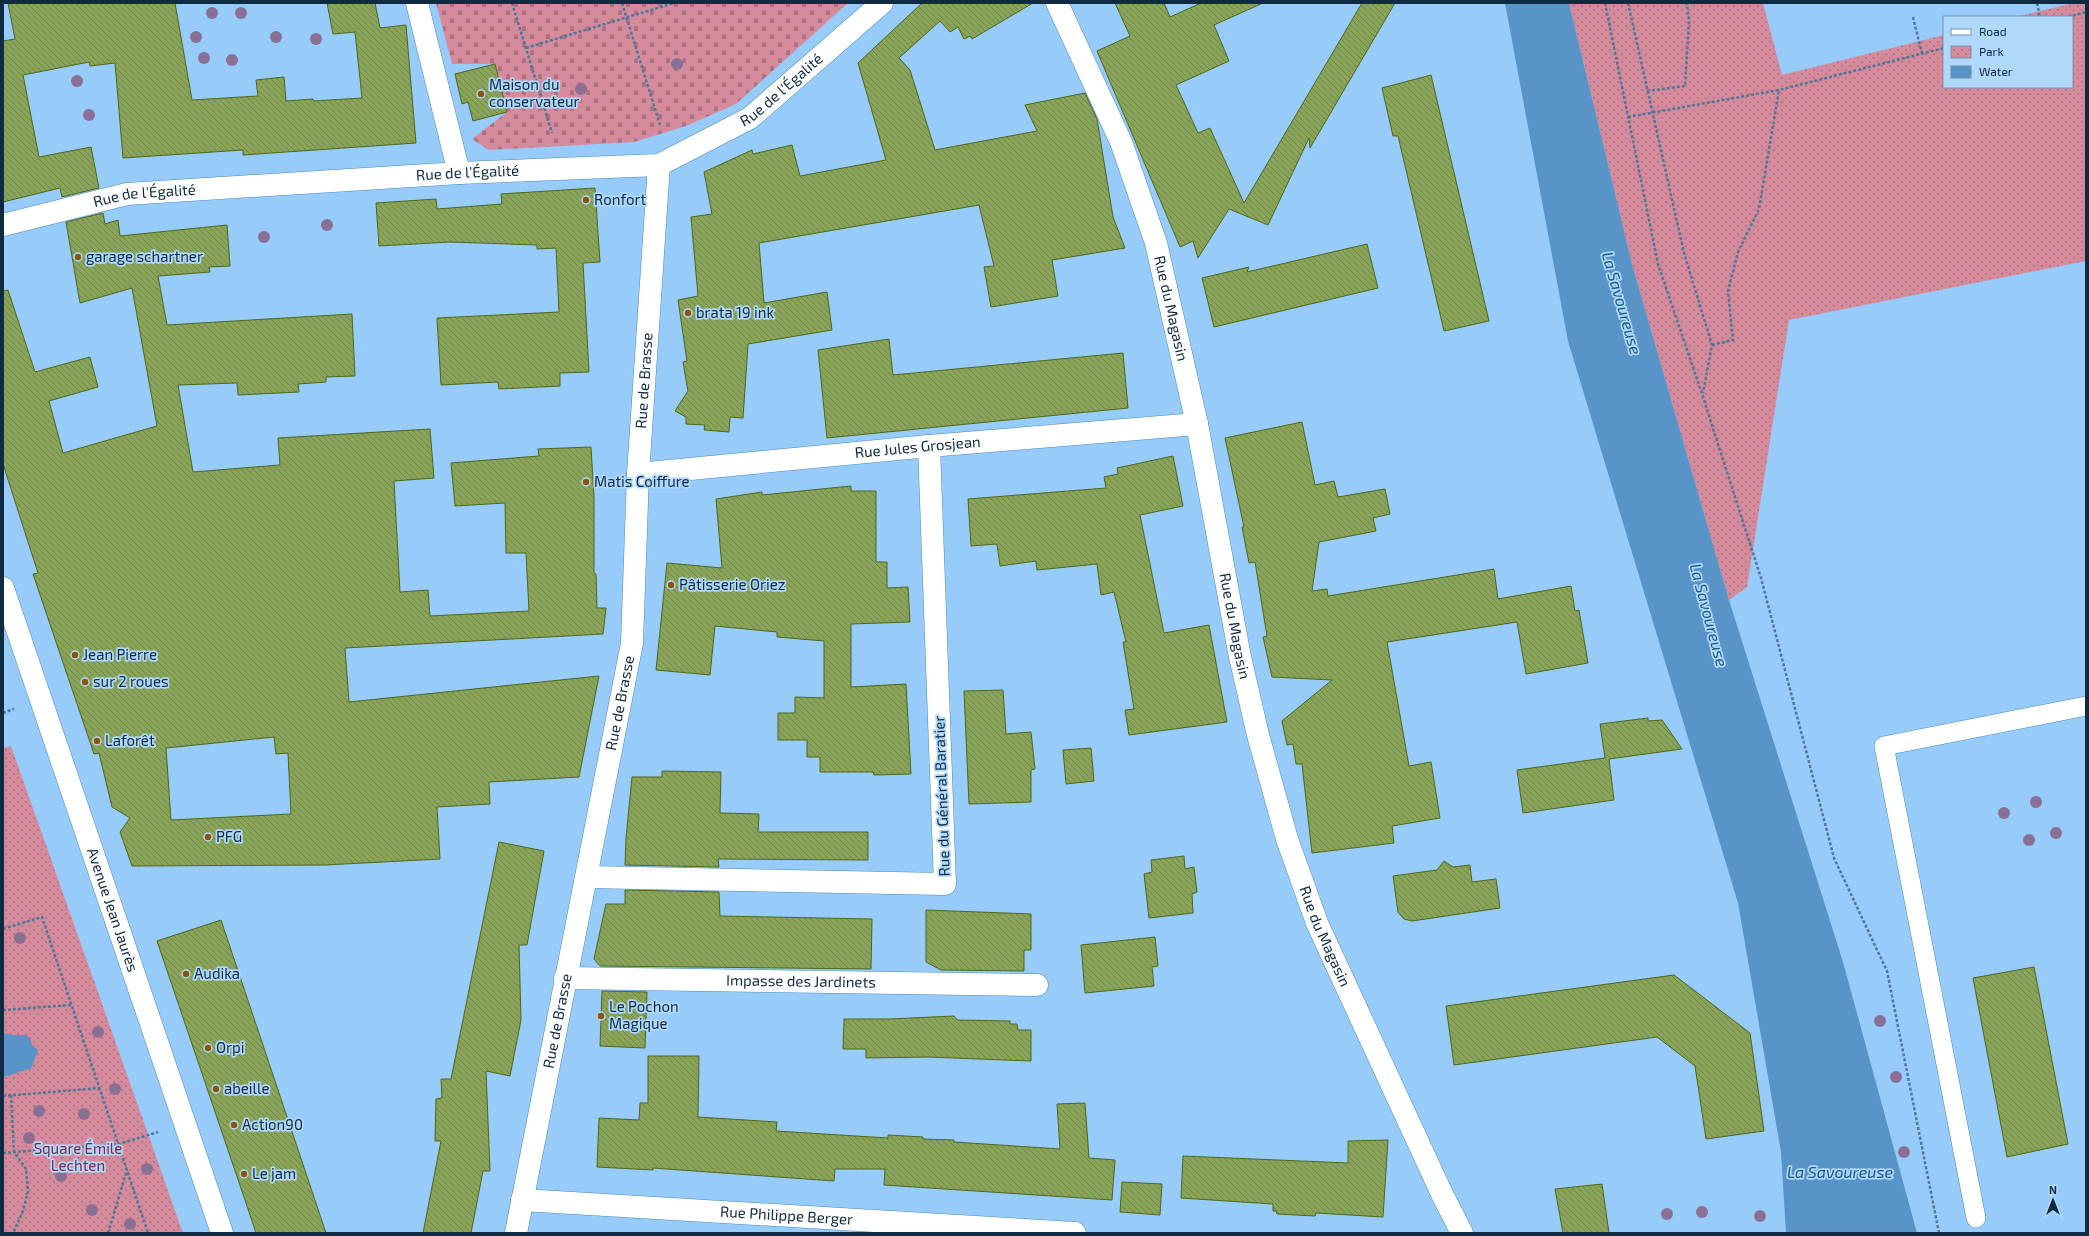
<svg xmlns="http://www.w3.org/2000/svg" width="2089" height="1236" font-family="'Exo 2',sans-serif">
  <defs>
    <pattern id="cemetery-stones" width="16" height="16" patternUnits="userSpaceOnUse"><rect width="16" height="16" fill="#d58b9c"/><path d="M2 7V4a2 2 0 0 1 4 0v3zM10 15v-3a2 2 0 0 1 4 0v3z" fill="#ab7281"/></pattern>
    <pattern id="park-dots" width="8" height="8" patternUnits="userSpaceOnUse"><rect width="8" height="8" fill="#d58b9c"/><path d="M2 2h.1M6 6h.1" fill="none" stroke="#ab7281" stroke-width="1.8" stroke-linecap="round"/></pattern>
    <pattern id="building-back-hatch" width="6" height="6" patternUnits="userSpaceOnUse"><rect width="6" height="6" fill="#8aa559"/><path d="M-1 5l2 2M0 0l6 6M5-1l2 2" fill="none" stroke="#6f874b"/></pattern>
  </defs>
  <rect width="100%" height="100%" fill="#97ccfa"/>
  <polygon fill="url(#cemetery-stones)" points="436,3 848,3 736,104 686,126 634,142 489,150 472,139 507,112 495,64 452,64"/>
  <g fill="url(#park-dots)">
    <polygon points="1569,3 1763,3 1782,75 1944,35 1944,87 2072,87 2072,17 2016,17 2073,3 2086,3 2086,261 1789,320 1747,587 1729,600 1633,268"/>
    <polygon points="11,746 183,1233 3,1233 3,748"/>
  </g>
  <g fill="#5894c7">
    <polygon points="1505,3 1569,3 1633,268 1729,600 1843,962 1917,1233 1786,1233 1781,1152 1738,903 1568,341"/>
    <path d="M3,1033L14,1035H27L30,1038L32,1045L38,1050L31,1069C20,1070 14,1075 3,1077Z"/>
  </g>
  <g fill="url(#building-back-hatch)" stroke="#4e6617" fill-rule="evenodd">
    <polygon points="8,3 175,3 192,100 258,96 256,80 284,77 286,101 313,99 314,101 362,98 355,32 333,34 327,3 375,3 380,28 406,25 416,143 243,155 243,150 123,158 115,63 90,66 89,62 23,75 39,157 91,147 99,188 62,197 60,188 3,202 3,41 15,39"/>
    <polygon points="922,3 1033,3 972,39 970,36 964,39 958,27 950,32 940,21 899,58 910,70 935,150 1037,131 1025,105 1085,93 1097,119 1113,217 1125,248 1052,260 1058,296 991,307 984,267 994,266 979,205 759,243 764,303 827,292 832,330 748,344 743,418 730,417 729,432 704,430 705,425 686,424 686,417 675,411 688,391 683,362 687,361 678,300 698,296 691,217 712,214 704,172 752,150 753,154 792,145 800,176 886,160 858,63"/>
    <polygon points="1115,3 1164,3 1170,17 1201,3 1263,3 1214,25 1229,61 1176,85 1198,133 1210,128 1244,203 1362,3 1395,3 1310,148 1309,138 1268,225 1229,209 1198,258 1193,241 1180,247 1097,51 1130,36"/>
    <polygon points="495,64 507,112 473,121 468,102 462,104 455,74"/>
    <polygon points="1431,75 1489,321 1444,331 1398,136 1393,136 1382,88"/>
    <polygon points="595,188 600,262 583,263 589,372 560,373 560,386 499,389 498,382 441,385 437,318 559,312 556,248 537,249 537,245 450,242 379,246 376,203 436,199 437,209 502,204 501,194"/>
    <path d="M103,213L105,224L118,220L120,236L227,225L230,266L209,267L210,272L158,276L167,325L352,314L355,376L326,377V382L298,384L299,392L238,395L237,383L178,385L193,472L280,465L278,438L430,429L434,478L394,481L400,592L428,590L430,616L529,611L526,553H506L505,503L455,506L451,463L539,456L538,449L591,447L594,497V573L596,574L597,608H606L603,634L345,648L349,702L599,676L579,777L489,782L490,804L437,807L440,859L325,865L132,866L120,832L130,818L112,807L99,753L94,754L33,574L38,573L3,464V291L8,290L35,372L90,357L98,387L49,401L63,453L157,426L132,288L80,303L66,222ZM274,737L276,754L288,753L291,814L171,820L166,748Z"/>
    <polygon points="1367,244 1378,288 1214,327 1202,278 1249,267 1247,272"/>
    <polygon points="889,339 893,375 1123,353 1128,408 827,438 818,350"/>
    <polygon points="1302,422 1315,485 1334,481 1338,497 1385,489 1390,514 1373,518 1376,531 1319,542 1312,591 1327,589 1328,596 1494,569 1498,599 1571,586 1575,611 1579,610 1588,663 1526,674 1517,622 1387,642 1409,766 1431,762 1440,818 1392,826 1394,843 1312,853 1302,764 1296,764 1293,744 1287,745 1282,721 1332,680 1272,677 1263,637 1267,636 1255,562 1249,563 1242,527 1244,527 1225,438"/>
    <polygon points="1173,456 1183,506 1140,515 1164,633 1209,625 1227,722 1129,735 1125,710 1134,709 1123,642 1126,642 1114,592 1101,595 1097,564 1037,570 1036,561 1000,566 997,544 971,546 968,499 1106,488 1104,477 1118,474 1117,468"/>
    <polygon points="851,486 851,491 876,491 876,562 887,562 887,588 908,587 910,622 851,624 851,687 906,684 911,774 874,775 873,772 820,772 820,757 807,757 807,740 778,740 778,713 795,713 795,697 824,698 824,641 777,637 777,632 715,626 710,675 656,670 667,563 722,568 716,499 762,492 762,495"/>
    <polygon points="1003,690 1006,734 1031,732 1035,769 1031,770 1031,802 969,804 964,691"/>
    <polygon points="1648,718 1648,721 1662,720 1682,749 1609,759 1614,800 1523,813 1517,770 1605,758 1600,724"/>
    <polygon points="1091,748 1094,781 1066,784 1063,750"/>
    <polygon points="662,771 721,772 720,813 759,814 758,832 868,832 868,860 718,859 719,867 625,865 626,838 632,777 662,777"/>
    <polygon points="499,842 544,851 527,945 519,945 521,1020 510,1076 486,1071 490,1171 483,1171 471,1233 423,1233 441,1141 435,1141 436,1099 442,1098 441,1079 451,1079"/>
    <polygon points="1184,856 1185,869 1194,867 1197,892 1192,894 1193,913 1149,918 1144,874 1152,872 1151,860"/>
    <polygon points="1444,861 1453,867 1470,865 1472,882 1496,879 1500,908 1412,921 1404,919 1398,912 1393,876 1437,870"/>
    <polygon points="625,890 719,892 720,916 872,919 871,969 600,966 594,959 606,904 625,904"/>
    <polygon points="926,910 1031,914 1031,950 1024,950 1024,971 941,970 926,962"/>
    <polygon points="221,920 225,932 326,1233 256,1233 246,1203 157,941"/>
    <polygon points="1155,937 1158,966 1152,967 1154,986 1085,993 1081,945"/>
    <polygon points="2034,967 2068,1144 2007,1157 1973,978"/>
    <polygon points="1674,975 1750,1033 1764,1131 1706,1139 1695,1066 1657,1037 1454,1065 1446,1006"/>
    <polygon points="602,991 647,992 645,1048 600,1046"/>
    <polygon points="954,1016 957,1020 1010,1021 1010,1024 1017,1024 1018,1030 1031,1030 1031,1061 928,1057 866,1058 866,1049 843,1049 844,1019 889,1019"/>
    <polygon points="648,1056 699,1056 698,1117 777,1122 776,1131 888,1138 888,1135 923,1137 923,1139 954,1140 954,1142 1060,1149 1057,1104 1085,1103 1089,1158 1115,1160 1112,1200 884,1185 885,1169 835,1169 834,1181 653,1168 653,1170 597,1167 599,1118 639,1120 640,1103 648,1103"/>
    <polygon points="1388,1140 1383,1217 1316,1213 1315,1216 1277,1214 1276,1211 1273,1211 1273,1204 1181,1198 1183,1156 1348,1163 1348,1141"/>
    <polygon points="1122,1182 1162,1184 1160,1215 1120,1212"/>
    <polygon points="1602,1184 1609,1233 1563,1233 1555,1189"/>
  </g>
  <g fill="none" stroke-linecap="round" stroke-linejoin="round">
    <defs>
      <polyline id="service" points="1976,1218 1884,746 2086,706"/>
      <g id="minor">
        <polyline points="417,3 459,173"/>
        <path id="s1" d="M1057,3L1121,142L1156,243L1197,424L1240,657L1258,735L1287,839L1317,923L1442,1194L1462,1233"/>
        <path id="s2" d="M3,225L127,194L459,173L659,165L750,118L882,3"/>
        <path id="s3" d="M638,474L929,446L1197,424"/>
        <polyline points="587,877 945,884 929,446"/>
        <path id="s4" d="M565,978L1037,985"/>
        <path id="s5" d="M522,1200L1075,1233"/>
        <path id="s6" d="M516,1233L632,643L638,474L659,165"/>
      </g>
      <g id="secondary">
        <path id="s7" d="M3,588L222,1233"/>
      </g>
    </defs>
    <use href="#service" stroke="#4689bf" stroke-width="20"/>
    <use href="#minor" stroke="#4689bf" stroke-width="23"/>
    <use href="#secondary" stroke="#4689bf" stroke-width="23"/>
    <g stroke="#4f7799" stroke-width="2.5" stroke-dasharray="3 2" stroke-linecap="butt">
      <polyline points="512,3 552,133"/>
      <polyline points="622,3 660,125"/>
      <polyline points="1605,3 1658,264 1702,394 1761,578 1834,858 1887,971 1939,1233"/>
      <polyline points="1628,3 1684,253 1712,345 1703,393"/>
      <polyline points="2037,3 2040,17"/>
      <polyline points="1913,17 1922,54"/>
      <polyline points="2068,17 2086,12"/>
      <polyline points="526,48 674,3"/>
      <polyline points="1647,91 1685,86 1689,21 1687,3"/>
      <polyline points="1628,117 1779,90 1944,48"/>
      <polyline points="1712,345 1733,340 1728,291 1738,252 1759,209 1779,90"/>
      <polyline points="3,713 14,709"/>
      <polyline points="3,929 42,917 148,1233"/>
      <polyline points="3,1010 71,1005"/>
      <polyline points="11,1095 14,1152 26,1169 28,1191 23,1211 13,1233"/>
      <polyline points="3,1096 100,1088"/>
      <polyline points="3,1153 119,1144 158,1132"/>
      <polyline points="108,1233 127,1170"/>
    </g>
    <use href="#service" stroke="#fff" stroke-width="19"/>
    <use href="#minor" stroke="#fff" stroke-width="22"/>
    <use href="#secondary" stroke="#fff" stroke-width="22"/>
  </g>
  <g fill="#8b7095">
    <circle cx="212" cy="13" r="6"/>
    <circle cx="241" cy="13" r="6"/>
    <circle cx="196" cy="37" r="6"/>
    <circle cx="276" cy="37" r="6"/>
    <circle cx="316" cy="39" r="6"/>
    <circle cx="204" cy="58" r="6"/>
    <circle cx="232" cy="60" r="6"/>
    <circle cx="677" cy="64" r="6"/>
    <circle cx="77" cy="81" r="6"/>
    <circle cx="581" cy="89" r="6"/>
    <circle cx="89" cy="115" r="6"/>
    <circle cx="327" cy="225" r="6"/>
    <circle cx="264" cy="237" r="6"/>
    <circle cx="2036" cy="802" r="6"/>
    <circle cx="2004" cy="813" r="6"/>
    <circle cx="2056" cy="833" r="6"/>
    <circle cx="2029" cy="840" r="6"/>
    <circle cx="20" cy="938" r="6"/>
    <circle cx="1880" cy="1021" r="6"/>
    <circle cx="98" cy="1032" r="6"/>
    <circle cx="1896" cy="1077" r="6"/>
    <circle cx="115" cy="1089" r="6"/>
    <circle cx="39" cy="1111" r="6"/>
    <circle cx="84" cy="1114" r="6"/>
    <circle cx="29" cy="1138" r="6"/>
    <circle cx="115" cy="1150" r="6"/>
    <circle cx="1904" cy="1152" r="6"/>
    <circle cx="147" cy="1169" r="6"/>
    <circle cx="61" cy="1176" r="6"/>
    <circle cx="92" cy="1210" r="6"/>
    <circle cx="1702" cy="1212" r="6"/>
    <circle cx="1667" cy="1214" r="6"/>
    <circle cx="1760" cy="1216" r="6"/>
    <circle cx="130" cy="1224" r="6"/>
  </g>
  <g fill="#8d540b" stroke="#b0d8fb" stroke-width="1.5">
    <circle cx="481" cy="94" r="4"/>
    <circle cx="586" cy="200" r="4"/>
    <circle cx="78" cy="257" r="4"/>
    <circle cx="688" cy="313" r="4"/>
    <circle cx="586" cy="482" r="4"/>
    <circle cx="671" cy="585" r="4"/>
    <circle cx="75" cy="655" r="4"/>
    <circle cx="85" cy="682" r="4"/>
    <circle cx="97" cy="741" r="4"/>
    <circle cx="208" cy="837" r="4"/>
    <circle cx="186" cy="974" r="4"/>
    <circle cx="601" cy="1016" r="4"/>
    <circle cx="208" cy="1048" r="4"/>
    <circle cx="216" cy="1089" r="4"/>
    <circle cx="234" cy="1125" r="4"/>
    <circle cx="244" cy="1174" r="4"/>
  </g>
  <g text-anchor="middle" stroke-width="3.5" stroke-linejoin="round" paint-order="stroke">
    <g font-size="15" fill="#0f2b41" stroke="#b0d8fb" text-anchor="start">
      <text x="489" y="90">Maison du<tspan x="489" dy="17">conservateur</tspan></text>
      <text x="594" y="205">Ronfort</text>
      <text x="86" y="262">garage schartner</text>
      <text x="696" y="318">brata 19 ink</text>
      <text x="594" y="487">Matis Coiffure</text>
      <text x="679" y="590">Pâtisserie Oriez</text>
      <text x="83" y="660">Jean Pierre</text>
      <text x="93" y="687">sur 2 roues</text>
      <text x="105" y="746">Laforêt</text>
      <text x="216" y="842">PFG</text>
      <text x="194" y="979">Audika</text>
      <text x="609" y="1012">Le Pochon<tspan x="609" dy="17">Magique</tspan></text>
      <text x="216" y="1053">Orpi</text>
      <text x="224" y="1094">abeille</text>
      <text x="242" y="1130">Action90</text>
      <text x="252" y="1179">Le jam</text>
    </g>
    <g font-size="15" fill="#0f2b41" stroke="#b0d8fb">
      <text dy="5" stroke="none"><textPath href="#s2" startOffset="805">Rue de l'Égalité</textPath></text>
      <text dy="5" stroke="none"><textPath href="#s2" startOffset="469">Rue de l'Égalité</textPath></text>
      <text dy="5" stroke="none"><textPath href="#s2" startOffset="145">Rue de l'Égalité</textPath></text>
      <text dy="5" stroke="none"><textPath href="#s1" startOffset="327">Rue du Magasin</textPath></text>
      <text dy="5" stroke="none"><textPath href="#s6" startOffset="864">Rue de Brasse</textPath></text>
      <text dy="5" stroke="none"><textPath href="#s3" startOffset="281">Rue Jules Grosjean</textPath></text>
      <text dy="5" stroke="none"><textPath href="#s1" startOffset="651">Rue du Magasin</textPath></text>
      <text dy="5" stroke="none"><textPath href="#s6" startOffset="540">Rue de Brasse</textPath></text>
      <text transform="translate(942 796) rotate(-92)" y="5">Rue du Général Baratier</text>
      <text dy="5" stroke="none"><textPath href="#s7" startOffset="340">Avenue Jean Jaurès</textPath></text>
      <text dy="5" stroke="none"><textPath href="#s1" startOffset="975">Rue du Magasin</textPath></text>
      <text dy="5" stroke="none"><textPath href="#s4" startOffset="236">Impasse des Jardinets</textPath></text>
      <text dy="5" stroke="none"><textPath href="#s6" startOffset="216">Rue de Brasse</textPath></text>
      <text dy="5" stroke="none"><textPath href="#s5" startOffset="265">Rue Philippe Berger</textPath></text>
    </g>
    <g font-size="15" fill="#822543" stroke="#b0d8fb">
      <text x="78" y="1154">Square Émile<tspan x="78" dy="17">Lechten</tspan></text>
    </g>
    <g font-size="16" font-style="italic" fill="#135888" stroke="#b0d8fb">
      <text transform="translate(1622 303) rotate(74)" y="6">La Savoureuse</text>
      <text transform="translate(1709 615) rotate(75)" y="6">La Savoureuse</text>
      <text x="1840" y="1178">La Savoureuse</text>
    </g>
  </g>
  <rect width="2089" height="1236" fill="none" stroke="#0f2b41" stroke-width="8"/>
  <rect x="1943" y="16" width="130" height="72" fill="#b0d8fb" stroke="#7093b1"/>
  <rect x="1951" y="29" width="20" height="6" fill="#ffffff" stroke="#7093b1"/>
  <text x="1979" y="36" font-size="12" fill="#0f2b41">Road</text>
  <rect x="1951" y="46" width="20" height="12" fill="url(#park-dots)" stroke="#7093b1"/>
  <text x="1979" y="56" font-size="12" fill="#0f2b41">Park</text>
  <rect x="1951" y="66" width="20" height="12" fill="#5894c7" stroke="#7093b1"/>
  <text x="1979" y="76" font-size="12" fill="#0f2b41">Water</text>
  <g transform="translate(2053 1200)" stroke="#b0d8fb" stroke-width="3" paint-order="stroke">
  <path d="M0-3L7 15L0 10L-7 15Z" fill="#0f2b41"/>
  <text y="-6" font-size="11" font-weight="bold" text-anchor="middle" fill="#0f2b41">N</text>
  </g>
</svg>
